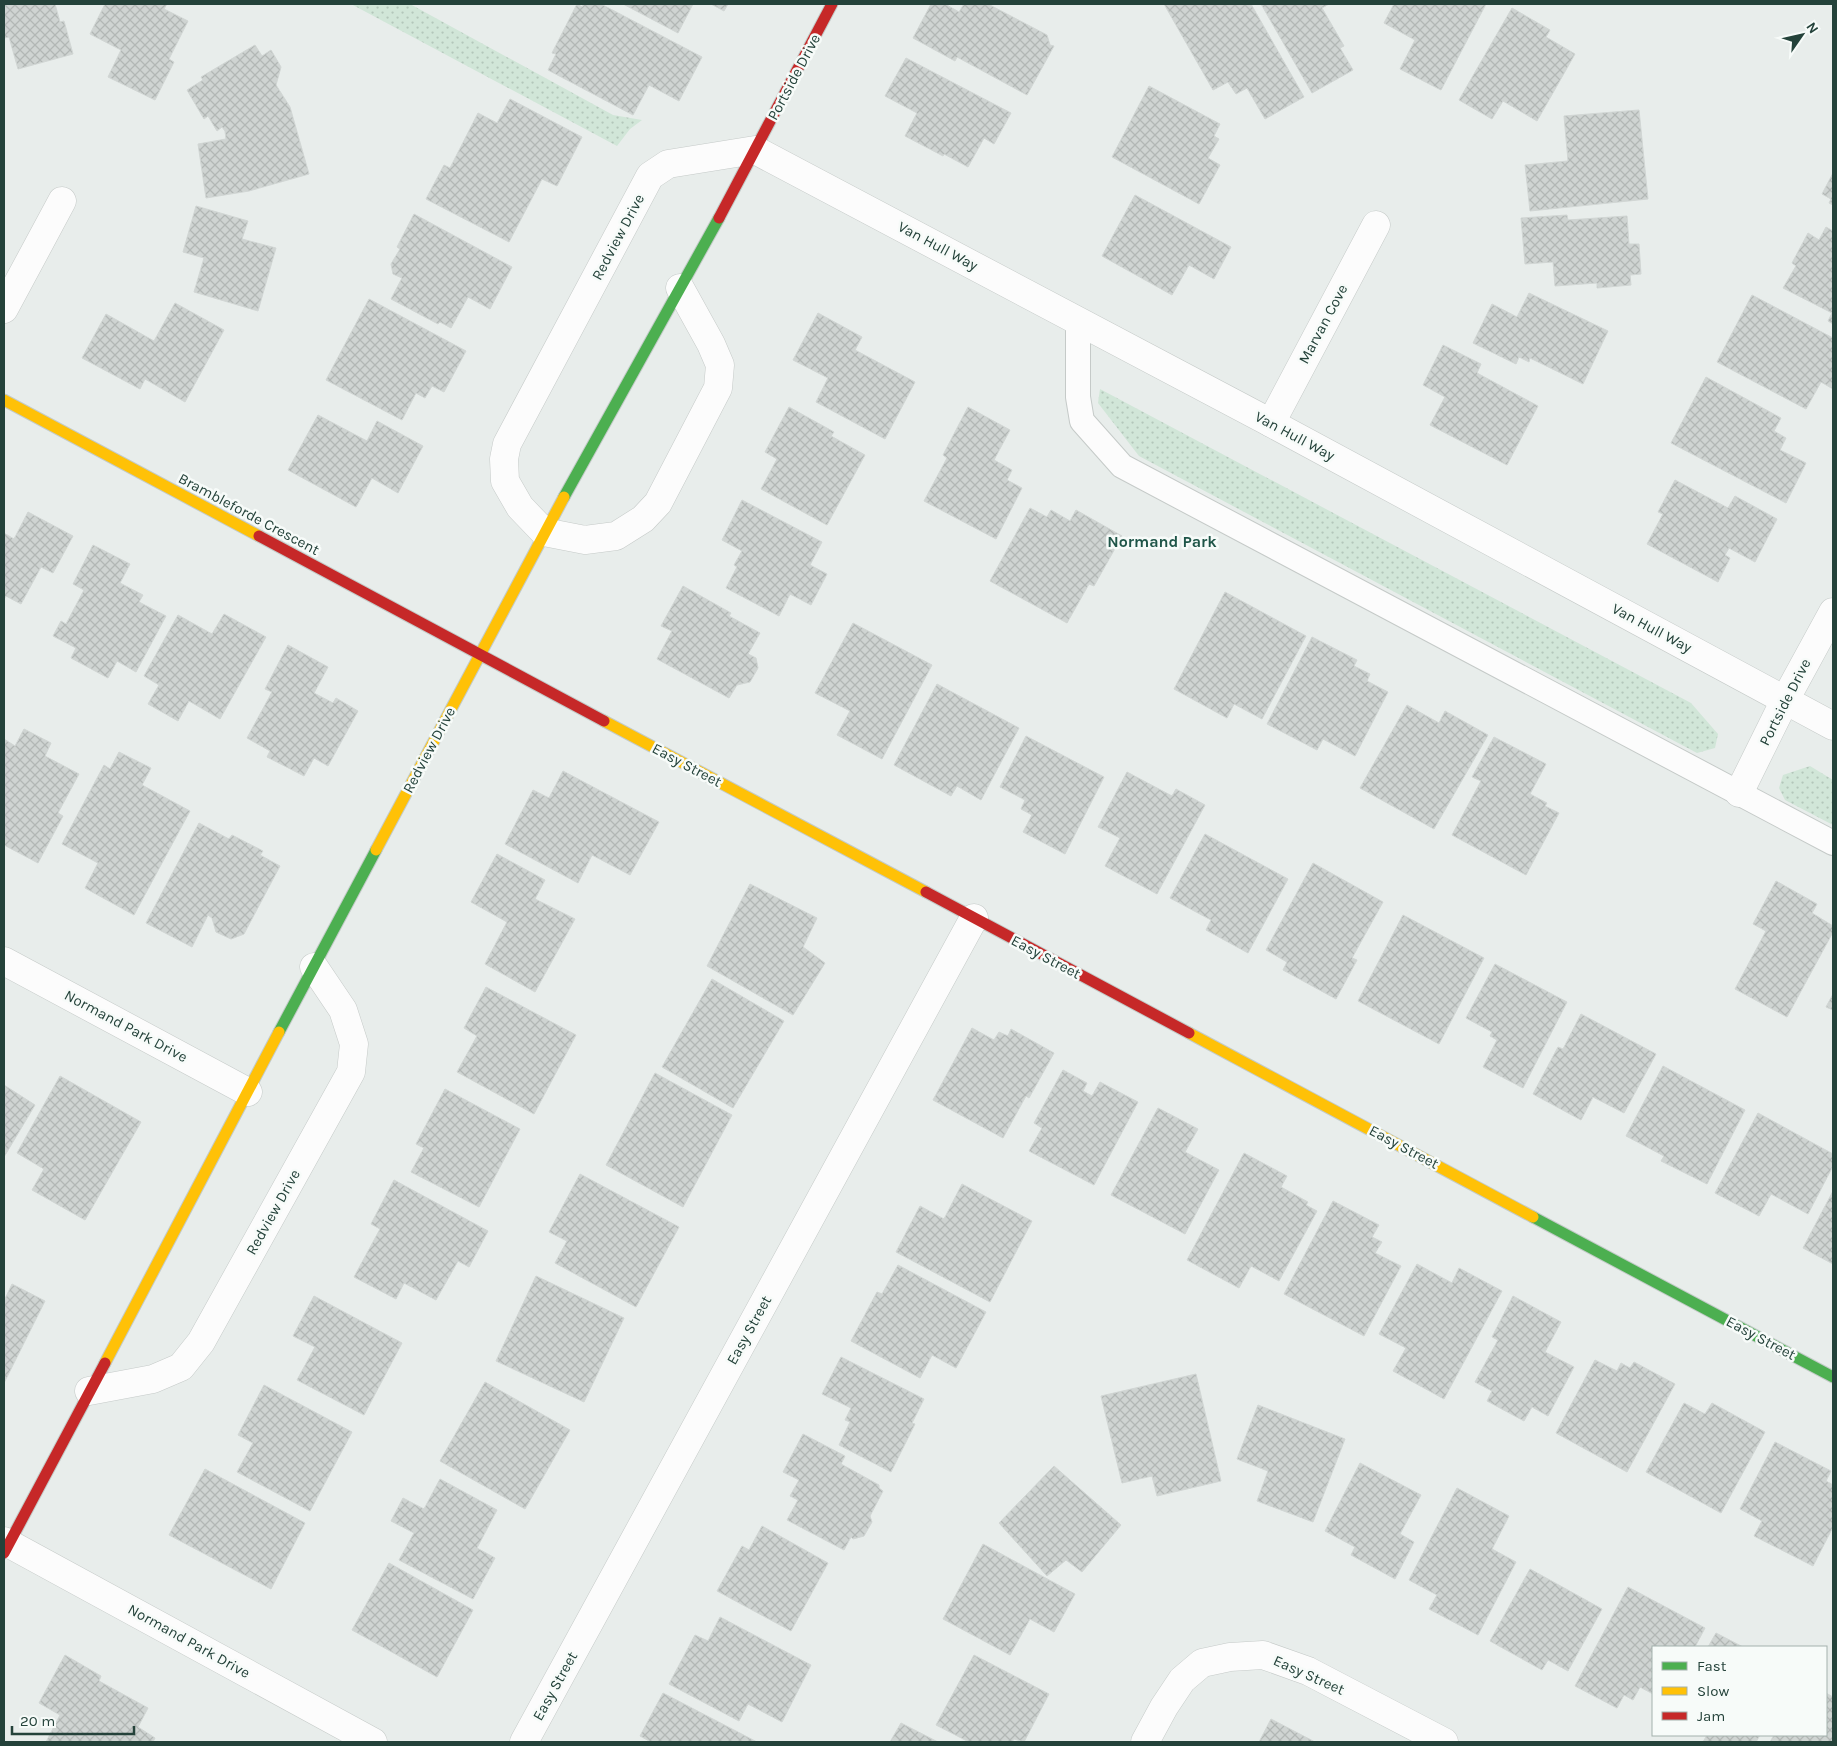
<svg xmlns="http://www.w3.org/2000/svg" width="1837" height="1746" font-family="Karla,sans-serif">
  <defs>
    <pattern id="grass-dots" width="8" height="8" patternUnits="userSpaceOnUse" patternTransform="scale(1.25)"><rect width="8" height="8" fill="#d1e6d8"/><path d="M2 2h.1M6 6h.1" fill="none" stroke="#b3c6ba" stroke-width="1.8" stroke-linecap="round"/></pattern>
    <pattern id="building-cross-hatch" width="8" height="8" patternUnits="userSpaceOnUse" patternTransform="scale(1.25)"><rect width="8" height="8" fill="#cfd4d2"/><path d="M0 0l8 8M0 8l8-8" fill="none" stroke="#b2b7b5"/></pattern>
  </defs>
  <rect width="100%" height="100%" fill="#e8edeb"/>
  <g fill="url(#grass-dots)">
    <polygon points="351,4 410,4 613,115 642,120 630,129 617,146"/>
    <polygon points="1100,389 1691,703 1718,734 1715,748 1697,753 1139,456 1098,403"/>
    <polygon points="1810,766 1833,780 1833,825 1785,800 1779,788 1783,775"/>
  </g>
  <g fill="url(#building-cross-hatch)" stroke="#d1d6d4">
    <polygon points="4,4 55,4 60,22 64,21 73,54 18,69 9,37 4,38"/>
    <polygon points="105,4 167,4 164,9 188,21 169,59 174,62 155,100 108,77 121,50 90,34"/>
    <polygon points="577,4 582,7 584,4 601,4 702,57 679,101 649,85 633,115 548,70 556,54 552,53"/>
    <polygon points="623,4 693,4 678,33"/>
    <polygon points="711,4 728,4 724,11"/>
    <polygon points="931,4 945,4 959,12 964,4 988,4 1047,35 1050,45 1054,46 1027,95 957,57 955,61 913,38"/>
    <polygon points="1164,4 1251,4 1304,97 1265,119 1247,88 1236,94 1228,82 1213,90"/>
    <polygon points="1261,4 1329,4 1322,8 1344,46 1340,48 1353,70 1312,93"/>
    <polygon points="1394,4 1486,4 1441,90 1400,69 1415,40 1384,23"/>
    <polygon points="1512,8 1550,30 1546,37 1575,54 1537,121 1503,101 1492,119 1459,100"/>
    <polygon points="255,45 262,56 271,50 281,67 276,85 290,107 309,174 249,191 206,198 198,144 226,139 225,131 222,127 217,131 208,116 204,119 187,90 203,80 201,77"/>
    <polygon points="906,58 1011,113 994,144 984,138 968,167 944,154 943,156 905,136 917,113 885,96"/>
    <polygon points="1149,86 1220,124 1214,136 1219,139 1208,158 1220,165 1199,204 1112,157"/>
    <polygon points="510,99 582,137 557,186 542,179 509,242 426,199 444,165 450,168 478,113 497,123"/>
    <polygon points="1639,110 1648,199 1530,211 1525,165 1568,161 1564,116"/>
    <polygon points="1833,173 1833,205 1829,203 1831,199 1822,194"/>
    <polygon points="1135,195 1231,247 1214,279 1189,265 1172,295 1102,256"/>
    <polygon points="196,206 248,221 242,239 276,248 258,311 194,292 204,258 183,252"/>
    <polygon points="414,214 512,267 490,309 468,297 451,328 440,322 438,324 391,299 402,278 393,274 391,264 400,249 397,247"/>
    <polygon points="1567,215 1568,220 1627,216 1629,244 1639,244 1641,274 1630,275 1631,285 1597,288 1597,283 1555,286 1553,262 1525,264 1521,218"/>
    <polygon points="1826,227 1833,231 1833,324 1828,321 1832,313 1783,288 1796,266 1792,263 1808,233 1819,240"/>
    <polygon points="1529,293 1608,331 1583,384 1530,358 1529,362 1519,357 1516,364 1473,343 1492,304 1517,317"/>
    <polygon points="1752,295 1833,338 1833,389 1821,382 1806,409 1717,362"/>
    <polygon points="369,299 466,351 444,392 432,386 425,398 416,393 402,420 326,380"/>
    <polygon points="175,303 224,330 185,402 145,379 140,389 82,358 106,314 154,341"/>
    <polygon points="818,313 862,337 855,350 915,382 885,439 816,402 828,378 793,360"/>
    <polygon points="1443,345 1481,364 1477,373 1538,406 1507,465 1430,425 1445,397 1423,385"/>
    <polygon points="1706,377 1781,418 1774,431 1786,438 1780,450 1806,463 1786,503 1671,443"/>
    <polygon points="789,407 834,432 831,436 865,455 827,525 761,489 777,459 765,452"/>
    <polygon points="968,407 1010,430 994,460 1012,470 1007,480 1022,488 996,539 924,501 947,458 943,455"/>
    <polygon points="318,415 367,441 377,421 423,446 398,493 372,478 356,507 288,470"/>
    <polygon points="1675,480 1728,508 1735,496 1777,519 1755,562 1729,548 1725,555 1730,558 1718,582 1647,544 1663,514 1658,512"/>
    <polygon points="742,500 822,542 810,565 827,574 811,605 790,594 779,616 726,588 737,567 734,565 742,551 722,540"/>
    <polygon points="1030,508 1047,517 1051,510 1070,521 1076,510 1122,536 1094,586 1089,584 1067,623 990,581"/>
    <polygon points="28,512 73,536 53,573 41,567 21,604 6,596 4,599 4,533 14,539"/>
    <polygon points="93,545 130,564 120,583 143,595 139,602 166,616 136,672 117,661 108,678 71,658 76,648 53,636 61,621 66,624 84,590 73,584"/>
    <polygon points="683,586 731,613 729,616 760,633 748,654 756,658 758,668 750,682 737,685 729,698 657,659 672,631 661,626"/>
    <polygon points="1225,592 1306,636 1262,719 1234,704 1227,718 1174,689"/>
    <polygon points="224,614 266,637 220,719 189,701 178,721 148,704 159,685 144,676 178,615 212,634"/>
    <polygon points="853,623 932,665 882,759 837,735 850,711 815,693"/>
    <polygon points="1312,637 1357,660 1354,666 1370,674 1367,681 1388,692 1355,756 1323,739 1317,750 1267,724"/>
    <polygon points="288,645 328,667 314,693 333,703 336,698 358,711 328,766 314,758 304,776 267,757 270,751 247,738 272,692 265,689"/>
    <polygon points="937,684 1019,728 981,800 957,786 951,796 894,765"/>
    <polygon points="1407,705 1439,723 1445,711 1488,735 1434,829 1360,788"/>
    <polygon points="24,729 51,743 45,756 79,774 58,813 63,816 38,863 4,845 4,739 15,746"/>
    <polygon points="1026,736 1104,777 1065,854 1023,832 1032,815 1021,809 1025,800 1000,787"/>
    <polygon points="1494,737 1546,764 1530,794 1547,803 1545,806 1559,813 1526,875 1452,835 1481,781 1472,777"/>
    <polygon points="119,752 151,768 142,785 190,811 134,915 85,888 98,863 62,844 104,765 110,769"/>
    <polygon points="563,771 659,822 630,875 592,855 578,883 505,844 533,790 549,798"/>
    <polygon points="1127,772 1172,796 1176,789 1205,805 1157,894 1105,866 1120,838 1098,827"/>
    <polygon points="199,823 229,839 232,835 263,851 260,855 280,866 244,934 231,939 216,932 212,918 208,915 192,947 146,923"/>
    <polygon points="1205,834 1288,879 1248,953 1206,930 1211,920 1170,898"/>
    <polygon points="497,854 545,880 535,899 575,919 535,992 485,964 507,922 471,902"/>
    <polygon points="1313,863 1383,902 1352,958 1357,960 1336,999 1283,970 1287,962 1266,950"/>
    <polygon points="1776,881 1817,904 1812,913 1833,926 1833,932 1787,1017 1735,989 1766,931 1753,924"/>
    <polygon points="750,884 817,918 803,947 825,963 793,1015 707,966"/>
    <polygon points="1403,915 1484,958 1439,1044 1358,1001"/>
    <polygon points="1495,964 1567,1002 1523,1088 1483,1067 1497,1040 1490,1036 1492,1032 1466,1018"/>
    <polygon points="712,979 784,1021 733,1108 662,1067"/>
    <polygon points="486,987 576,1035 534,1114 457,1072 477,1036 464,1028"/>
    <polygon points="1833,994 1833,1010 1826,1007"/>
    <polygon points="1581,1014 1656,1054 1624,1113 1593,1097 1581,1120 1533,1094 1558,1047 1563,1049"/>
    <polygon points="972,1028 994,1040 999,1032 1008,1036 1011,1029 1054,1053 1029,1098 1026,1096 1003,1138 933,1100"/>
    <polygon points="1663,1066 1745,1110 1707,1184 1661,1161 1664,1156 1626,1136"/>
    <polygon points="1063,1070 1087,1083 1083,1091 1092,1096 1100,1082 1138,1102 1094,1185 1029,1151 1042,1128 1034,1123"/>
    <polygon points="655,1073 732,1115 683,1207 606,1165"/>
    <polygon points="60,1076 141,1122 85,1220 32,1190 44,1169 17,1153"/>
    <polygon points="4,1085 35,1105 4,1157"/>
    <polygon points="445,1089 520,1129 479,1207 411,1172 424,1148 416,1144"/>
    <polygon points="1158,1108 1198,1129 1185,1152 1219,1170 1185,1234 1111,1195"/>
    <polygon points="1758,1113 1833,1154 1833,1166 1808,1214 1771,1194 1759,1216 1715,1193"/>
    <polygon points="1244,1153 1287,1176 1281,1187 1308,1202 1306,1205 1317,1211 1279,1281 1251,1266 1239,1288 1187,1260"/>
    <polygon points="580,1174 679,1227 636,1307 555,1263 567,1241 549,1232"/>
    <polygon points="394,1180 488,1231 469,1267 458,1261 436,1300 404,1283 396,1299 354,1277 380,1229 371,1224"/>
    <polygon points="962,1184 1032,1221 990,1302 896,1252 920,1206 944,1219"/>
    <polygon points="1833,1191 1833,1264 1803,1248"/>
    <polygon points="1333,1201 1379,1225 1372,1237 1382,1242 1375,1253 1401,1266 1364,1336 1284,1294"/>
    <polygon points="1417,1264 1452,1283 1459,1268 1502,1291 1444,1399 1393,1371 1406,1348 1379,1334"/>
    <polygon points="898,1265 986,1312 956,1368 932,1355 920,1378 851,1341 877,1292 882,1294"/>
    <polygon points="536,1276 624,1318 584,1402 496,1361"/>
    <polygon points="12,1284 45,1301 4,1383 4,1301"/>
    <polygon points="314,1296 402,1343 364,1415 297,1380 315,1347 293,1336"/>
    <polygon points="1513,1296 1561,1322 1545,1352 1574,1367 1548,1416 1532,1407 1524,1421 1487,1401 1492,1391 1475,1382 1498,1340 1492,1337"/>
    <polygon points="841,1357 924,1399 912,1423 915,1424 891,1472 839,1445 850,1422 845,1420 851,1408 822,1394"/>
    <polygon points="1595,1360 1617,1371 1621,1363 1630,1368 1634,1362 1675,1384 1627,1472 1556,1433"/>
    <polygon points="1196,1374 1221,1481 1157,1496 1152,1476 1122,1483 1101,1396"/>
    <polygon points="485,1382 570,1430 525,1509 440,1461"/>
    <polygon points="264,1385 352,1432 310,1511 237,1472 253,1443 238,1435"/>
    <polygon points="1684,1403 1705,1414 1712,1403 1765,1432 1721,1513 1646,1472"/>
    <polygon points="1258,1405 1345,1439 1313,1522 1257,1501 1268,1471 1237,1459"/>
    <polygon points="803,1434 845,1456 841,1464 879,1485 879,1488 883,1491 870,1516 872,1522 864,1536 853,1539 851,1537 844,1550 787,1520 798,1500 790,1496 799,1480 783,1472"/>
    <polygon points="1775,1442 1831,1471 1826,1481 1833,1485 1833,1527 1813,1566 1754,1536 1762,1521 1740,1509"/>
    <polygon points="1360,1463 1421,1495 1400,1534 1414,1542 1395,1579 1351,1555 1355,1547 1325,1531"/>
    <polygon points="1054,1466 1121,1525 1082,1572 1066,1560 1047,1576 999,1523"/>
    <polygon points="205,1469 305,1523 271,1589 169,1535"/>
    <polygon points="440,1479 497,1510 477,1548 495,1558 473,1599 399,1560 414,1533 391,1521 403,1498 424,1509"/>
    <polygon points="1457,1488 1509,1516 1492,1549 1516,1562 1478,1635 1429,1609 1437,1595 1409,1580"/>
    <polygon points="762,1526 828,1563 791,1631 717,1591 742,1546 749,1550"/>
    <polygon points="983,1544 1075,1594 1054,1632 1030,1619 1010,1655 943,1619"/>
    <polygon points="389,1563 473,1610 437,1677 352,1630"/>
    <polygon points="1530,1569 1602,1609 1568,1671 1548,1660 1542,1670 1490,1641"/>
    <polygon points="1628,1587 1705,1628 1695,1647 1653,1647 1653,1694 1640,1687 1633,1700 1624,1695 1617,1708 1575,1686"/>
    <polygon points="720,1617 811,1665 782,1722 748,1704 739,1721 669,1684 695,1635 708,1641"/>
    <polygon points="1716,1633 1743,1647 1708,1647"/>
    <polygon points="65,1655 101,1676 99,1681 148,1708 138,1727 155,1738 153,1742 46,1742 60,1715 39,1703"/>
    <polygon points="974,1655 1049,1694 1024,1742 1014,1739 1012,1742 969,1742 936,1725"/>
    <polygon points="663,1693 757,1742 651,1742 640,1736"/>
    <polygon points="1826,1693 1833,1697 1833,1742 1770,1742 1774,1735 1826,1735"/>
    <polygon points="1271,1719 1315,1742 1259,1742"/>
    <polygon points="901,1723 938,1742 890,1742"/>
    <polygon points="1707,1735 1760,1735 1756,1742 1703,1742"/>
  </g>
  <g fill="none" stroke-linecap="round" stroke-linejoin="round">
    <defs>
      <polyline id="lane" points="1078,321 1078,397 1082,421 1122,466 1833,843"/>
      <g id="street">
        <polyline points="680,288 711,344 720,365 718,388 658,503 643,519 616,536 585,540 544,532 520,507 505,481 504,459 507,444 650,176 668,164 755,150 1271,423 1833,726"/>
        <polyline points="4,309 62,201"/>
        <polyline points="1271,423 1376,225"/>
        <polyline points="1739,793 1785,700 1833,612"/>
        <polyline points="4,961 248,1092"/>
        <polyline points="89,1391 153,1379 181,1367 201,1342 351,1072 354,1044 343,1010 314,967"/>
        <polyline points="4,1541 373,1742"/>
        <polyline points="524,1742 974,918"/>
        <polyline points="1145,1742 1164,1707 1182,1680 1202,1663 1230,1657 1263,1655 1308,1671 1444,1742"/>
      </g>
      <g id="fast">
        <polyline points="564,497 719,218"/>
        <polyline points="279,1032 376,850"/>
        <polyline points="1533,1217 1833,1377"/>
      </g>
      <g id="slow">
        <polyline points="4,400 259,536"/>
        <polyline points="604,721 926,892"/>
        <polyline points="376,850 564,497"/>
        <polyline points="1189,1033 1533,1217"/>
        <polyline points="105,1363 279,1032"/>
      </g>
      <g id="jam">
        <polyline points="719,218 832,4"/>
        <polyline points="259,536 604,721"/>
        <polyline points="926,892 1189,1033"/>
        <polyline points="4,1553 105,1363"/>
      </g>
    </defs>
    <use href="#lane" stroke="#c5cac8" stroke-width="26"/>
    <use href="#street" stroke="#c5cac8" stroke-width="29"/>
    <use href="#fast" stroke="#c3cbc8" stroke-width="13"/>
    <use href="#slow" stroke="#c3cbc8" stroke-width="13"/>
    <use href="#jam" stroke="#c3cbc8" stroke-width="13"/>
    <use href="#lane" stroke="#fcfcfc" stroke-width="24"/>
    <use href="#street" stroke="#fcfcfc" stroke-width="28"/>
    <use href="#fast" stroke="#4caf50" stroke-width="11"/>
    <use href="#slow" stroke="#ffc107" stroke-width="11"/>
    <use href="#jam" stroke="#c62828" stroke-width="11"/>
  </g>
  <g text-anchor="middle" stroke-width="5" stroke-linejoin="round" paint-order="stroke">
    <g font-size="15" fill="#24423a" stroke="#f7fbf9">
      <text transform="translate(794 77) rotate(-62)" y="5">Portside Drive</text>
      <text transform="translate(618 237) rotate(-62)" y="5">Redview Drive</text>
      <text transform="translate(938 246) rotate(28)" y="5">Van Hull Way</text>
      <text transform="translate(1323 324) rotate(-62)" y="5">Marvan Cove</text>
      <text transform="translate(1295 436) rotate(28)" y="5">Van Hull Way</text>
      <text transform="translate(249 514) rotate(28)" y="5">Brambleforde Crescent</text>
      <text transform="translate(1652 628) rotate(28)" y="5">Van Hull Way</text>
      <text transform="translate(1785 702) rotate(-63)" y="5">Portside Drive</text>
      <text transform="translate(429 750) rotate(-62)" y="5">Redview Drive</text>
      <text transform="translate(687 765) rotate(28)" y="5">Easy Street</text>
      <text transform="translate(1046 957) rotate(28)" y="5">Easy Street</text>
      <text transform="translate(126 1026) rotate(28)" y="5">Normand Park Drive</text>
      <text transform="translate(1404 1147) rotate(28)" y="5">Easy Street</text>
      <text transform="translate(273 1212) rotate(-61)" y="5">Redview Drive</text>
      <text transform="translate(749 1330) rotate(-61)" y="5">Easy Street</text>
      <text transform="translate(1761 1338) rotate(28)" y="5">Easy Street</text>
      <text transform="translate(189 1641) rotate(29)" y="5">Normand Park Drive</text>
      <text transform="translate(1309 1675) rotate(24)" y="5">Easy Street</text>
      <text transform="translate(555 1686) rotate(-61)" y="5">Easy Street</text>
    </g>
    <g font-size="16" font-weight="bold" fill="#1f5548" stroke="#f7fbf9">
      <text x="1162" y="547">Normand Park</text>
    </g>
  </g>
  <rect width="1837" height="1746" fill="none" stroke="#24423a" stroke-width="10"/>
  <rect x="1652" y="1646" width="175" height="90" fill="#f7fbf9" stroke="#a3b1ad"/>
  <rect x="1662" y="1662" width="25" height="8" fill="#4caf50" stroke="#a3b1ad"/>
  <text x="1697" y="1671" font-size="15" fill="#24423a">Fast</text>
  <rect x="1662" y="1687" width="25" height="8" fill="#ffc107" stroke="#a3b1ad"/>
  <text x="1697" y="1696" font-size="15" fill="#24423a">Slow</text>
  <rect x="1662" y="1712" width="25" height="8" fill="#c62828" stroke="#a3b1ad"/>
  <text x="1697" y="1721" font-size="15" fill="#24423a">Jam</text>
  <g transform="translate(1802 35) rotate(56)" stroke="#f7fbf9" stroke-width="4" paint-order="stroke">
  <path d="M0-4L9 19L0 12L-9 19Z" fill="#24423a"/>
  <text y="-8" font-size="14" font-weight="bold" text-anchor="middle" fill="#24423a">N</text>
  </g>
  <path d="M12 1726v8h122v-8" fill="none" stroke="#24423a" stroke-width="2.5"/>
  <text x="20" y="1726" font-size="15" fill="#24423a" stroke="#f7fbf9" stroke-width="4" paint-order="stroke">20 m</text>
</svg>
